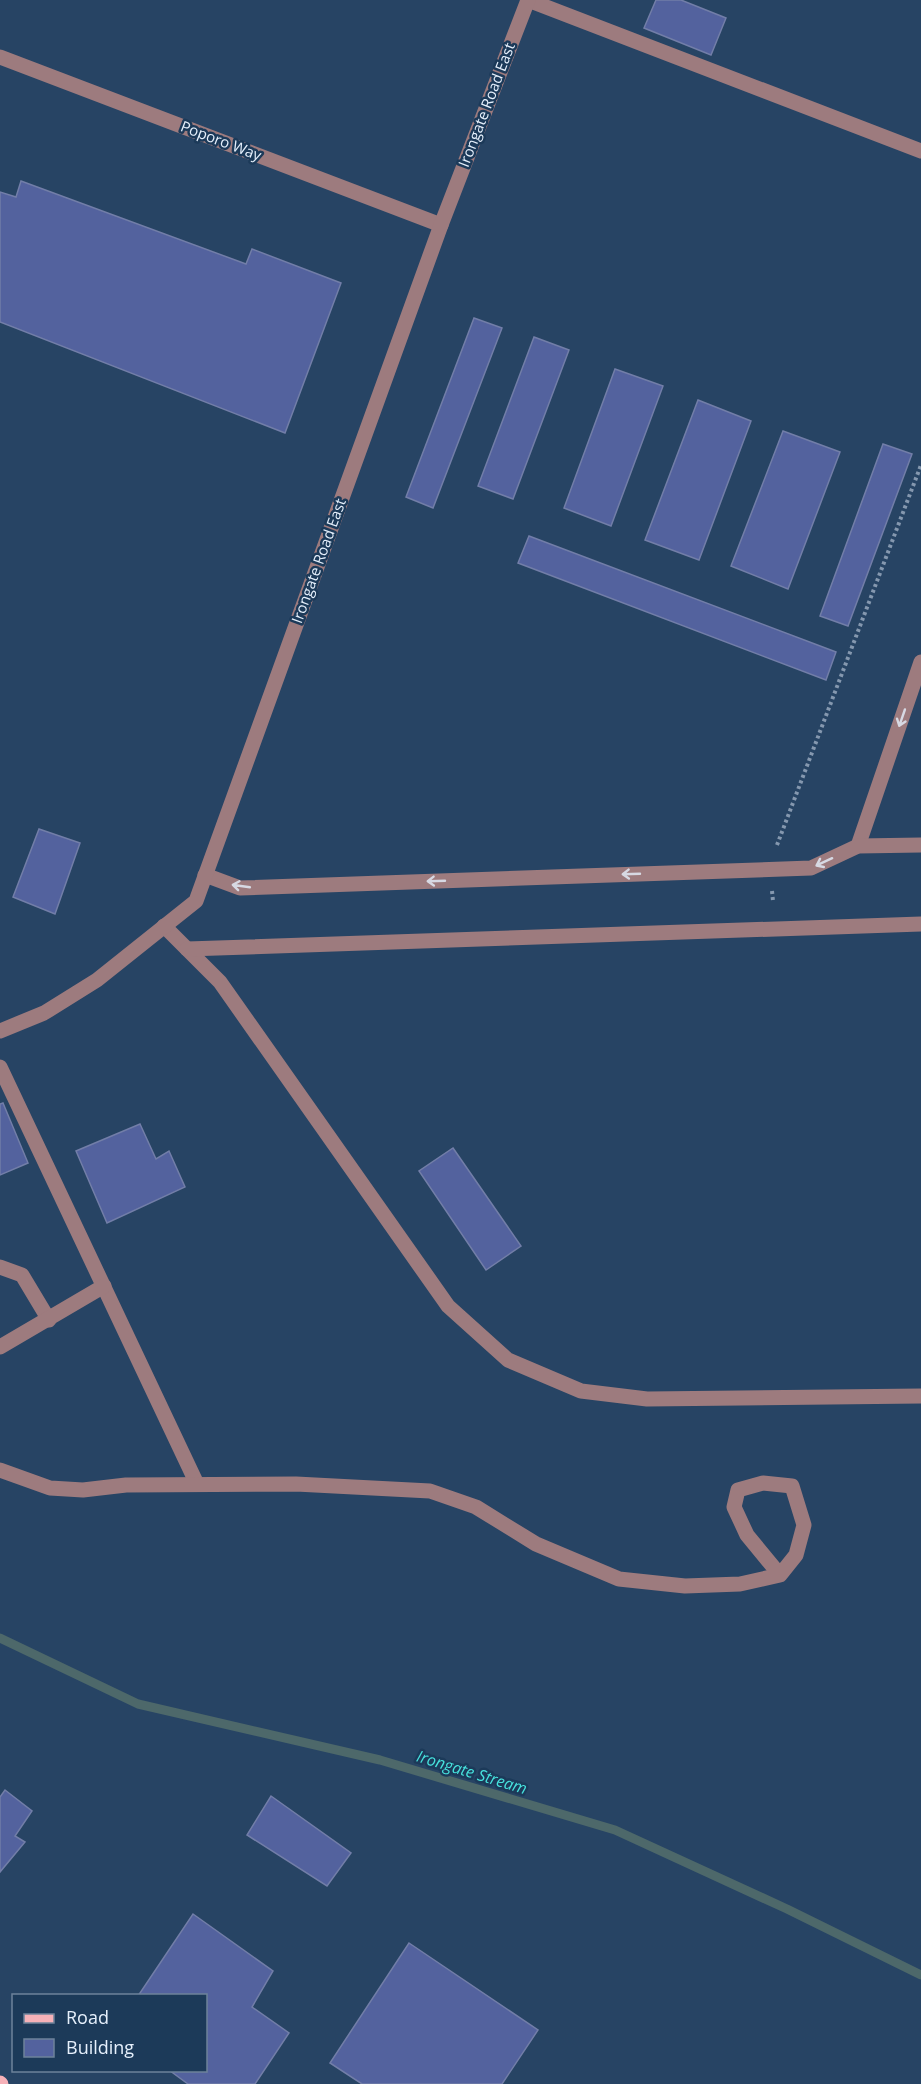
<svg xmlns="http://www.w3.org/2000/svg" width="921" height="2084" font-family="'Open Sans',sans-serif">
  <rect width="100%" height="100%" fill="#274464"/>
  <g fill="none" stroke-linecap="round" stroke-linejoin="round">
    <polyline stroke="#4d686a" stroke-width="9" points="0,1638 138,1704 380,1760 615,1830 787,1909 921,1975"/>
  </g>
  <g fill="#53629e" stroke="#727ea8" stroke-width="1.5">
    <polygon points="656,0 681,0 726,18 711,55 644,28"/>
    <polygon points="21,181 246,264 252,249 341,283 285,433 0,322 0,192 16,197"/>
    <polygon points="474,318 502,328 433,508 406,497"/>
    <polygon points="534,337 569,350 513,499 478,486"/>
    <polygon points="615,369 663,386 611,526 564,508"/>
    <polygon points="698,400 751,421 699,560 645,540"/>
    <polygon points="783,431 840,452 788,589 731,566"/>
    <polygon points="883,444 912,454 848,626 820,616"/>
    <polygon points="529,536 836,652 826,680 518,563"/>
    <polygon points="39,829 80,843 55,914 13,897"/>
    <polygon points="3,1103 28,1163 0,1175 0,1104"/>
    <polygon points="140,1124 156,1159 169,1151 185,1187 107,1223 76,1151"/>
    <polygon points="453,1148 521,1246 486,1270 419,1171"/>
    <polygon points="5,1790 32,1811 15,1836 25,1842 0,1872 0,1797"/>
    <polygon points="271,1796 351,1853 327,1886 247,1835"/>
    <polygon points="193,1914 273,1971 252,2007 289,2033 255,2084 188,2084 169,2070 206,2070 206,1996 138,1996"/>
    <polygon points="409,1943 538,2030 502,2084 362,2084 330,2063"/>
  </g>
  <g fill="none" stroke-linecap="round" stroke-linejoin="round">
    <g stroke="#8598af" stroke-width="4" stroke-dasharray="3 3" stroke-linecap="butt">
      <polyline points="777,845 921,465"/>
      <polyline points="772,891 773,901"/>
    </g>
    <g stroke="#9d7b7e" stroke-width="15">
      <polyline points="528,0 921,151"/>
      <polyline points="0,57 441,225"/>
      <polyline points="858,846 921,662"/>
      <polyline points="205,875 240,888 811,868 858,846 921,845"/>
      <polyline points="164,926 220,982 448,1306 508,1360 581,1391 647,1399 921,1396"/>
      <polyline points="187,949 921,924"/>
      <polyline points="0,1031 44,1013 97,980 196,901 441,225 528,0"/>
      <polyline points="0,1067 197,1484"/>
      <polyline points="0,1267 22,1275 49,1320"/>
      <polyline points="0,1347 104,1286"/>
      <polyline points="0,1470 50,1488 83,1490 126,1485 296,1484 430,1491 476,1507 536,1544 619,1579 685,1586 740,1584 780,1575 796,1555 804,1525 792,1486 763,1483 738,1490 734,1507 747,1535 780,1575"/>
    </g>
    <polyline stroke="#f6b1b8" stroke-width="15" points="0,2083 1,2084"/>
  </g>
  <defs><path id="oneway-shaft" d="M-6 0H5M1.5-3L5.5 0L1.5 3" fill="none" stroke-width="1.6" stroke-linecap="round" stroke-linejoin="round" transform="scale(1.5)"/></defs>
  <g stroke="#d7d9e3">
    <use href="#oneway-shaft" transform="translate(902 718) rotate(109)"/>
    <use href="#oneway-shaft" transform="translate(824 862) rotate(155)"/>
    <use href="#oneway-shaft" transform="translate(631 874) rotate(178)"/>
    <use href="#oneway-shaft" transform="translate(436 881) rotate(178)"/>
    <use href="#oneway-shaft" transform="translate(241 886) rotate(-172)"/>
  </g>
  <g text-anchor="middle" stroke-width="5" stroke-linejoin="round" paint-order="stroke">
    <g font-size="15" fill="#e6f0fc" stroke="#1c3a59">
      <text transform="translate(487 105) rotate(-69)" y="5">Irongate Road East</text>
      <text transform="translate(221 141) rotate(21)" y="5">Poporo Way</text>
      <text transform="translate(319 561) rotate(-70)" y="5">Irongate Road East</text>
    </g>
    <g font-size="16" font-style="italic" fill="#47e2dd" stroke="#1c3a59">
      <text transform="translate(472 1772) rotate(17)" y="6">Irongate Stream</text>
    </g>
  </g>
  <rect x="12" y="1994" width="195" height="78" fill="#1c3a59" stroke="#6d839a" stroke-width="1.5"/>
  <rect x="24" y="2014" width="30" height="9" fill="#f6b1b8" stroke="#6d839a" stroke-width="1.5"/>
  <text x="66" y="2024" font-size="18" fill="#e6f0fc">Road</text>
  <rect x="24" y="2039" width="30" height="18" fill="#53629e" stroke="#6d839a" stroke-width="1.5"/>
  <text x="66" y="2054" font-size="18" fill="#e6f0fc">Building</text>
</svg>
